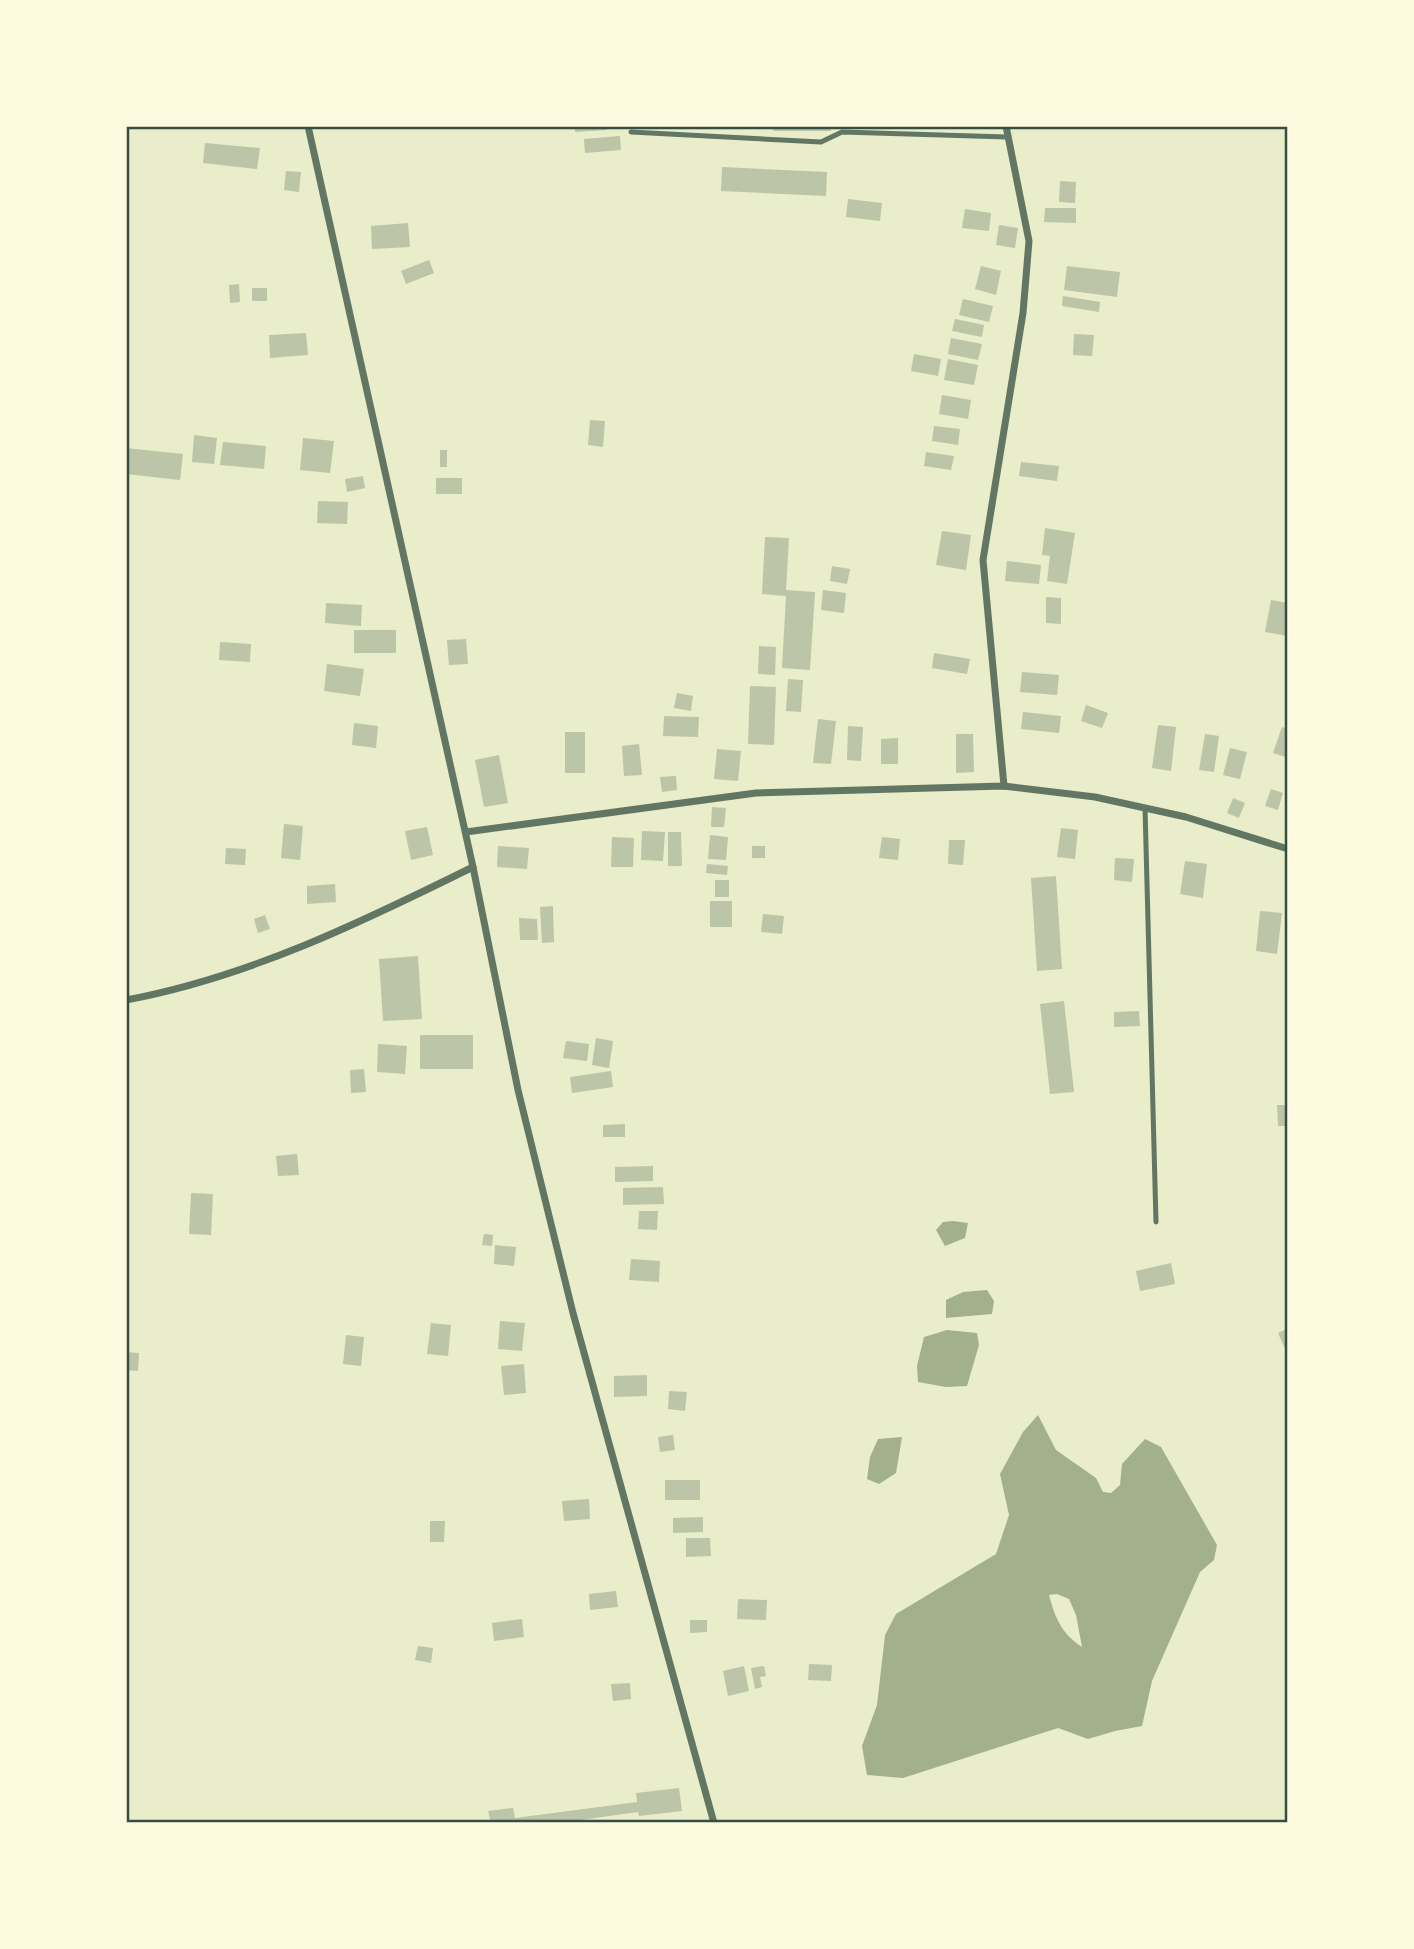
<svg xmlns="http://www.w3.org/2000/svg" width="1414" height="1949" font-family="Mulish,sans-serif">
  <rect width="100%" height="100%" fill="#e9edc9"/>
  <g fill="#a3b18a" fill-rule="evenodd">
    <polygon points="953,1221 968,1223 965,1238 945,1246 936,1230 943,1222"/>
    <polygon points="987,1290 994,1301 992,1314 946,1318 946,1300 963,1292"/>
    <polygon points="947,1330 977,1333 979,1345 967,1386 946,1387 918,1382 917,1366 924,1337"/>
    <path d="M1038,1415L1056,1450L1096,1478L1103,1492L1111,1493L1120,1485L1122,1464L1145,1439L1161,1447L1217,1545L1214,1560L1200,1572L1152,1681L1142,1726L1115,1731L1088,1739L1058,1728L903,1778L867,1775L862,1746L877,1705L885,1635L896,1614L996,1554L1009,1515L1000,1474L1023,1432ZM1057,1594L1069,1599L1076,1615L1082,1647C1062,1634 1055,1618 1049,1595Z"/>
    <polygon points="902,1437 896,1473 879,1484 867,1479 870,1457 878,1439"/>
  </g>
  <g fill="#bcc5a7">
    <polygon points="575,126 607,126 607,130 575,132"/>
    <rect x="773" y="126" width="58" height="5"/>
    <polygon points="620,136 621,150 585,153 584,139"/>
    <polygon points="205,143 260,148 257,169 203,163"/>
    <polygon points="722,167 827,172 826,196 721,191"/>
    <polygon points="286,171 301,172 299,192 284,190"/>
    <polygon points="1060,181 1076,182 1075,203 1059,202"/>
    <polygon points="848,199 882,203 880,221 846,217"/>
    <polygon points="1045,208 1076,208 1076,223 1044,222"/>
    <polygon points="965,209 991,213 989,231 962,228"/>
    <polygon points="408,223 410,247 372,249 371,226"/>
    <polygon points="999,225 1018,228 1015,248 996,245"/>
    <polygon points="429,260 434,273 406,284 401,271"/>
    <polygon points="981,266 1001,271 996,295 975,289"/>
    <polygon points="1067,266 1120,272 1117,297 1064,290"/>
    <polygon points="239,284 240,302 230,303 229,285"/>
    <rect x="252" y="288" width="15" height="13"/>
    <polygon points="1063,296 1100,302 1099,312 1062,306"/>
    <polygon points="963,299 993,306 989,322 959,315"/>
    <polygon points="955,319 984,325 982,337 952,331"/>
    <polygon points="306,333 308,355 270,358 269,335"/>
    <polygon points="1074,334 1094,335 1092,356 1073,355"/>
    <polygon points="951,338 982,344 978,360 948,354"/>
    <polygon points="914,354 941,359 938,376 911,371"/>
    <polygon points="948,359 978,365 974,385 944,380"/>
    <polygon points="942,395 971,400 968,419 939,414"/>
    <polygon points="590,420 605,421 603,447 588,445"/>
    <polygon points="934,426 960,429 958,445 932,441"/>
    <polygon points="194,435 217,438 214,464 192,462"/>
    <polygon points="303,438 334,441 330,473 300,470"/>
    <polygon points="223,442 266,446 264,469 220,465"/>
    <polygon points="126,448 183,454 180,480 126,474"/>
    <rect x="440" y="450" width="7" height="17"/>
    <polygon points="926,452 954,456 951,470 924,466"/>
    <polygon points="1021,462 1059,466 1057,481 1019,476"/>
    <polygon points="363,476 365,488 347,492 345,479"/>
    <rect x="436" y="478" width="26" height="16"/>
    <polygon points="318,501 348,502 347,524 317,523"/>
    <polygon points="1045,528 1075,533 1067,584 1047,581 1050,556 1042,555"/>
    <polygon points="942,531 971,535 966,570 936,565"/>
    <polygon points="765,537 789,538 786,590 815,592 810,670 782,668 786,596 762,594"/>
    <polygon points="1007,561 1041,565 1039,584 1005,581"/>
    <polygon points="832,566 850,569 847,584 830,581"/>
    <polygon points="823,590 846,593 844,613 821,610"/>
    <polygon points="1046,597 1061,598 1061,624 1046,623"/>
    <polygon points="1271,600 1288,603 1288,636 1265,632"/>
    <polygon points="326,603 362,605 361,626 325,623"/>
    <rect x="354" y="630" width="42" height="23"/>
    <polygon points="466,639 468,664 449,665 447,640"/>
    <polygon points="220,642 251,644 250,662 219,660"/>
    <polygon points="759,646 776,647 775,675 758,674"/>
    <polygon points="934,653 970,659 967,674 932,668"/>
    <polygon points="327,664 364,669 360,696 324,691"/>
    <polygon points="1022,672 1059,675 1057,695 1020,692"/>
    <polygon points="788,679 803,680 801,712 786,711"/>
    <polygon points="750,686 776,687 774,745 748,744"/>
    <polygon points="677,693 693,696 691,711 674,708"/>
    <polygon points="1086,705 1108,713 1102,728 1081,721"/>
    <polygon points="1023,712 1061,716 1059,733 1021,729"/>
    <polygon points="664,716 699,717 698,737 663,736"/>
    <polygon points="818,719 836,721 831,764 813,763"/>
    <polygon points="354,723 378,726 376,748 352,745"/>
    <polygon points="1158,725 1176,727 1171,771 1152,768"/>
    <polygon points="848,726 863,727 861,761 847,760"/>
    <polygon points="1282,727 1288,729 1288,758 1273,753"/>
    <rect x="565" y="732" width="20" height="41"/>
    <polygon points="956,734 973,734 974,772 956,773"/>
    <polygon points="1205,734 1219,736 1214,772 1199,770"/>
    <polygon points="898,738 898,764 881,764 881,739"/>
    <polygon points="639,744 642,775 624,776 622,746"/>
    <polygon points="1230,748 1247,752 1240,779 1223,775"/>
    <polygon points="717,749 741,751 738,781 714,779"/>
    <polygon points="499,755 508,803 484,807 475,760"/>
    <polygon points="676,776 677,790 662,792 660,777"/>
    <polygon points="1271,789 1283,793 1278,810 1265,806"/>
    <polygon points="1233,798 1245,803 1239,818 1227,813"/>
    <polygon points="712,807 726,808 724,827 711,827"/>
    <polygon points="284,824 303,826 300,860 281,858"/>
    <polygon points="427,827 433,855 411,860 405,831"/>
    <polygon points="1061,828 1078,830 1075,859 1057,857"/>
    <polygon points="642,831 665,832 663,861 641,860"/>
    <polygon points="668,832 681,832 682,866 668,866"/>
    <polygon points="710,835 728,837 726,860 708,859"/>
    <polygon points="612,837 634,838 633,867 611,867"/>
    <polygon points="882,837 900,839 898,860 879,858"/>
    <polygon points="949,840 965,840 963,865 948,864"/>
    <polygon points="498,846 529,848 527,869 497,867"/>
    <rect x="752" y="846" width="13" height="12"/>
    <polygon points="226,848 246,849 245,865 225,864"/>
    <polygon points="1115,858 1134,859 1132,882 1114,880"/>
    <polygon points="1185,861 1207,864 1203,898 1180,894"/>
    <polygon points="707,864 728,866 727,875 706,873"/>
    <polygon points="1056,876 1062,969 1037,971 1031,878"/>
    <rect x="715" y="880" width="14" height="17"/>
    <polygon points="335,884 336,902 307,904 307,886"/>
    <rect x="710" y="901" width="22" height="26"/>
    <polygon points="553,906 554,942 542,943 540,907"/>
    <polygon points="1260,911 1282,913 1277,954 1256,951"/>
    <polygon points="763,914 784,916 782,934 761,932"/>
    <polygon points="265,915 270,929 258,933 254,919"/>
    <polygon points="519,918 537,919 538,940 520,940"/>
    <polygon points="418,956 422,1019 383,1021 379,959"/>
    <polygon points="1064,1001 1074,1092 1050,1094 1040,1004"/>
    <polygon points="1139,1011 1140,1026 1114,1027 1114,1012"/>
    <rect x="420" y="1035" width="53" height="34"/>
    <polygon points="596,1038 613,1041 609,1068 592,1065"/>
    <polygon points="566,1041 589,1044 587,1061 563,1058"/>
    <polygon points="378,1044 407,1046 405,1074 377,1072"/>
    <polygon points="364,1069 366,1092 351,1093 350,1070"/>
    <polygon points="611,1071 613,1087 572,1093 570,1077"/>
    <polygon points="1277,1105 1288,1105 1288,1126 1278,1126"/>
    <polygon points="625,1124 625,1137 603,1137 603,1125"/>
    <polygon points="297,1154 299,1175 278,1176 276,1156"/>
    <polygon points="653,1166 653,1181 615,1182 615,1167"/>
    <polygon points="663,1187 664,1204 623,1205 623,1188"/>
    <polygon points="191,1193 213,1194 211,1235 189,1234"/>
    <polygon points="639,1211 658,1211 657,1230 638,1229"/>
    <polygon points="484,1234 493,1235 492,1246 482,1245"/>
    <polygon points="495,1245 516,1247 514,1266 494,1264"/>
    <polygon points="631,1259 660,1261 659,1282 629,1280"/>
    <polygon points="1171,1263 1175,1284 1140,1291 1136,1271"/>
    <polygon points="500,1321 525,1323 522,1351 498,1349"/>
    <polygon points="431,1323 451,1325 448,1356 427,1354"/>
    <polygon points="1288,1328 1288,1350 1286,1351 1278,1333"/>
    <polygon points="346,1335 364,1337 361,1366 343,1364"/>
    <polygon points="126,1352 139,1353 138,1371 126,1370"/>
    <polygon points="524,1364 526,1393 504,1395 501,1366"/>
    <polygon points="647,1375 647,1396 614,1397 614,1376"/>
    <polygon points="669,1391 687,1392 685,1411 668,1409"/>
    <polygon points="673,1435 675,1450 660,1452 658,1437"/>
    <rect x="665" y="1480" width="35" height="20"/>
    <polygon points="589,1499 590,1519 564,1521 562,1501"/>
    <polygon points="703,1517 703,1532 673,1533 673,1518"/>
    <polygon points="430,1521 445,1521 444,1542 430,1542"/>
    <polygon points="686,1538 710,1538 711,1556 686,1557"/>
    <polygon points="616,1591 618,1607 590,1610 589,1594"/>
    <polygon points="738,1599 767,1600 766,1620 737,1619"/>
    <polygon points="522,1619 524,1637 494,1641 492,1623"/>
    <polygon points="690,1620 707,1620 707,1632 690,1633"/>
    <polygon points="418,1646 433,1648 431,1663 415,1660"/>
    <polygon points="809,1664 832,1665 831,1681 808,1680"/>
    <polygon points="744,1666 749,1691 728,1696 723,1671"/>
    <polygon points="764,1666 766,1676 760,1677 762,1687 755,1689 751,1668"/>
    <polygon points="630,1683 631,1699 613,1701 611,1684"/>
    <polygon points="679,1788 682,1811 639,1816 638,1812 559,1823 491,1823 488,1811 513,1808 515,1818 637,1802 636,1793"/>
  </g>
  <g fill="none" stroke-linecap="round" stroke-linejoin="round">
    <g stroke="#617663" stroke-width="5">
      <polyline points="631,132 821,142 842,132 1007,137"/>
      <polyline points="1145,808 1156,1222"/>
    </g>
    <g stroke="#617663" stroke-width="7">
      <polyline points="308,126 473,867 518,1090 573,1313 714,1823"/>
      <polyline points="1004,786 983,560 1023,313 1029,241 1006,126"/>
      <polyline points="466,832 756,793 1004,786 1095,797 1186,817 1288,849"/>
      <path d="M126,1000C249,977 362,922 473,867"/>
    </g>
  </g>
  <rect width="1414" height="1949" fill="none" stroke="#fefae0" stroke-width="256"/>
  <rect x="128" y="128" width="1158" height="1693" fill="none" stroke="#344e41" stroke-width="2.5"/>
</svg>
